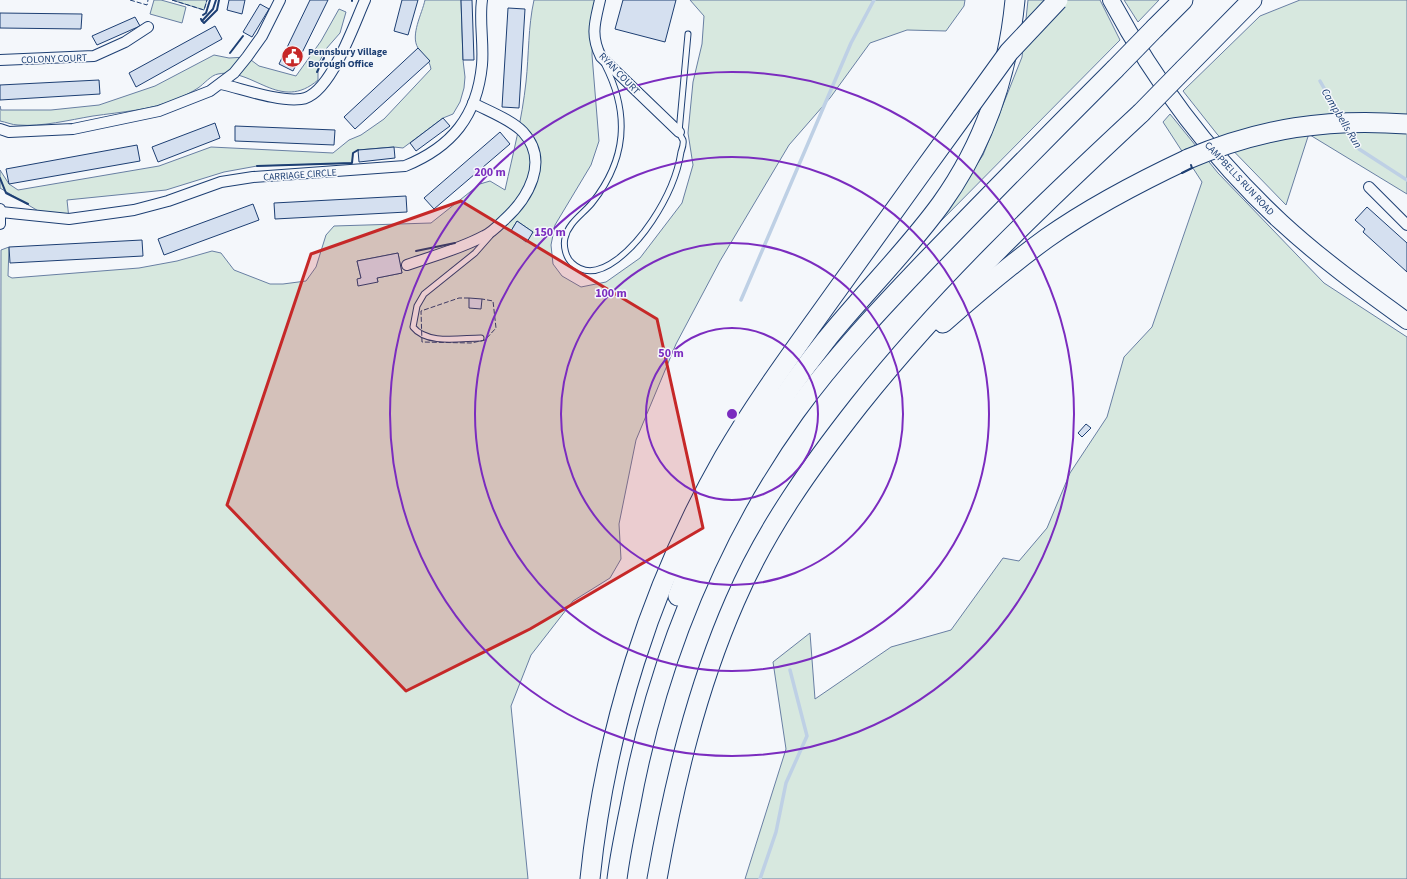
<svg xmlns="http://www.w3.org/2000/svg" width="1407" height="879" font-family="'Source Sans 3',sans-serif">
  <rect width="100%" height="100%" fill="#f4f7fb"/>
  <g fill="#d7e8df" stroke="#687fa3" fill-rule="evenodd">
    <polygon points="154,0 161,0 186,7 182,23 150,14"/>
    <polygon points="172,0 207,0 204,10"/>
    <path d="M425,0H461L463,60L465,77L464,88L460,102L453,114L443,118L403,148L394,147L358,150L353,153L352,163L257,166L224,172L166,190L67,200L69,219L40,212L0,188V170L9,184L18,190L159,166L211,147L333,153L349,140L361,135L384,119L431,69C429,58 423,57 418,48C410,35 422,14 425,0Z"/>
    <path d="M534,0H600L593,28L592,55L599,141L591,165L555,225L551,245L553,264L562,276L581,287L606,282L640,258L682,203L693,165L688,133L693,82L702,44L704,16L690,0H965L964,6L946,31L907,30L870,43L830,98L789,145L720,261L676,344L636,440L619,524L621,559L610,578L573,601L531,655L511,706L528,879H0L1,250L9,247L8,276L12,278L139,268L177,261L212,251L221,253L234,270L270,284H283L306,281L316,267L326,235L334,226L431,223L480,184L490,181L505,190C513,154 522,119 526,82C529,54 528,27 534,0ZM517,221L533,232L526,242L511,231ZM398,253L402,273L377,278L378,282L361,278L357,261Z"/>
    <polygon points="1028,0 1100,0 1120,40 936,226 983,155 1022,57"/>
    <polygon points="1124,0 1159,0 1138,22"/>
    <polygon points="1300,0 1407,0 1407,194 1310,135 1313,121 1286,205 1217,134 1183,91 1260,16"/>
    <path d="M339,9L346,12L340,33L326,49L318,64V80C280,113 253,67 218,74C211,75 204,84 198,88C192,92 184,96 177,99C151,110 121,112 93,116C69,120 42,127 18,125C12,125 6,122 0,121V106L1,110H51L99,105L155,86L214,55L229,58L247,57L259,66L296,76L321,41Z"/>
    <polygon points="1170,114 1218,173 1324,283 1407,337 1407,879 745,879 786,749 773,662 810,633 815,699 891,647 951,630 1003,558 1019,561 1047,528 1070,473 1107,417 1124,357 1152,327 1202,182 1163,122"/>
  </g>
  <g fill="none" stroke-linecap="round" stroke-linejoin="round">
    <g stroke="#bed0e5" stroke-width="3.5">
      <polyline points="1320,81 1341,118"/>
      <polyline points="1347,128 1359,149 1407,180"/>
      <polyline points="741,300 851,43 874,0"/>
      <polyline points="760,879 776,832 786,783 807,736 790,670"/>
    </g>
  </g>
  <g fill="#d5e0f0" stroke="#1d3f73">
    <polygon points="229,0 245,0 242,14 227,10"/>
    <polygon points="310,0 328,0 293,71 279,64"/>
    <polygon points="402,0 418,0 408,35 394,31"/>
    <polygon points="461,0 472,0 474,60 463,60"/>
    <polygon points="623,0 676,0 665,42 615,29"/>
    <polygon points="260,4 269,9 252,37 243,32"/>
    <polygon points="508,8 525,9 519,108 502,107"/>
    <polygon points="0,13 82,14 81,29 0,28"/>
    <polygon points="135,17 140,26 97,45 92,36"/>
    <polygon points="215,26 222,39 136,87 129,73"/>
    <polygon points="418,48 430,61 355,129 344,117"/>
    <polygon points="99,80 100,94 0,100 0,85"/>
    <polygon points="443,118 450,126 416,151 410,143"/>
    <polygon points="215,123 220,138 158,162 152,147"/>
    <polygon points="235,126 335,130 334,145 235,141"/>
    <polygon points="500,132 510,144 434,209 424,198"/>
    <polygon points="137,145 140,161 9,184 6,169"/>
    <polygon points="394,147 395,158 359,162 358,150"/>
    <polygon points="406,196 407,212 275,219 274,203"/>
    <polygon points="253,204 259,220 164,255 158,239"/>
    <polygon points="1367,207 1407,243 1407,272 1363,232 1365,229 1355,220"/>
    <polygon points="517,221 533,232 527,242 511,231"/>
    <polygon points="142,240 143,256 10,263 9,247"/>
    <polygon points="398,253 402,273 377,278 378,282 358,286 357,279 361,278 357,261"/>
    <polygon points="469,298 482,299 481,309 469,308"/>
    <polygon points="1086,424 1091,428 1082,437 1078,433"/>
  </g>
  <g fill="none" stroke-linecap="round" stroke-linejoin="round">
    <defs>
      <g id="lane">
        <path d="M605,65C630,114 627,159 592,203C583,214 568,223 565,238C563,246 566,258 572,263C599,289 638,242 652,221C666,200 677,178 681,152C682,149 684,144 683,140C682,138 680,135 679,132L688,34"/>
        <path d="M481,338C461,338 427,345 413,327L417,306L424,294L475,253L490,236"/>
      </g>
      <g id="street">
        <path d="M600,0C595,22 590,35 601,57L679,132"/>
        <polyline points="0,60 94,56 125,42 148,27"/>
        <path d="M221,84C243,89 279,102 301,99C330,96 354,24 365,0"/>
        <polyline points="0,129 9,132 73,129 159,111 210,91 234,73 247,57 262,36 280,0"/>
        <polyline points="1369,187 1407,225"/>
        <polyline points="0,209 0,224"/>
        <path d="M1,212L69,219L134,210L168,201L221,182L253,177L405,166C452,147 477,116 482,65C484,43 479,21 482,0"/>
        <path d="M407,265C433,256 460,249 484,236C491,233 498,226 503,221C528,199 550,161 523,132C512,120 488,111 473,103"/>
      </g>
      <path id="primary" d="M1111,0C1155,82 1213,159 1281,222C1320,258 1364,290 1407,321"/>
      <g id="highway">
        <polyline points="1155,28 1183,0"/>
        <polyline points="1184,69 1252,0"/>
        <path d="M943,323C977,293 1011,264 1047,238C1091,207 1139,182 1188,159"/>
        <path d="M678,596C712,504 765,417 826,340C863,294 906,252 941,204C984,144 1008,73 1015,0"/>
        <path d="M590,879C605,731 650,587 724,457C754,405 790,356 825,307C871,243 916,180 962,117"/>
        <path d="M617,879C620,855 625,831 630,807C656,665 710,530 795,412C835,357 882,307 930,257C991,194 1053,131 1115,69"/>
        <path d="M657,879C674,784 696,690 735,601C766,529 811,466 859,405C944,298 1042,205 1141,113"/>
      </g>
    </defs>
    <use href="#lane" stroke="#1d3f73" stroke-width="7"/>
    <use href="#street" stroke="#1d3f73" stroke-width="12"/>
    <use href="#primary" stroke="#1d3f73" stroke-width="18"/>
    <use href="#highway" stroke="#1d3f73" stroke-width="21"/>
    <use href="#lane" stroke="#f4f7fb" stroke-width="5"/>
    <use href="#street" stroke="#f4f7fb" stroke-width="10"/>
    <use href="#primary" stroke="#f4f7fb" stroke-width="16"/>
    <use href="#highway" stroke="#f4f7fb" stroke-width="19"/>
    <defs>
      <g id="highway-bridge">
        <polyline points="1115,69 1155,28"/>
        <polyline points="1141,113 1184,69"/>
        <polyline points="962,117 1009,52 1058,0"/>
        <path d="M1188,159C1261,128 1328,118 1407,124"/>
      </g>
    </defs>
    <use href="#highway-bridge" stroke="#1d3f73" stroke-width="21" stroke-linecap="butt"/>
    <use href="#highway-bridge" stroke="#f4f7fb" stroke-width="19"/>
    <g stroke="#1d3f73" stroke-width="1" stroke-dasharray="5 2" stroke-linecap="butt">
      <polyline points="130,0 147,5 148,0"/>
      <polyline points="172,0 204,10 207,0"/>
      <polyline points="469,298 459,298 421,311 422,342 471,343 485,340 496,328 493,301 482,299"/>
    </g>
    <g stroke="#1d3f73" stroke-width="2">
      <polyline points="352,1 352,0"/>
      <polyline points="203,15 206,13 210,0"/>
      <polyline points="201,19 202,21 213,9 216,0"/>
      <polyline points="203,22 204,23 217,10 219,0"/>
      <polyline points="230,53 243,36"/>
      <polyline points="317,72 324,58"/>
      <polyline points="257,166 352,163 353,153 358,150"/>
      <polyline points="1182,173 1192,168 1191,165"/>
      <polyline points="0,178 6,193 28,204"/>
      <polyline points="416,251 455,243"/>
    </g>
  </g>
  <path fill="#c62828" fill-opacity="0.2" stroke="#c62828" stroke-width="3" stroke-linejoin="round" d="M461,201L657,319L703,528L530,629L406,691L227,505L311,254Z"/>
  <g fill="none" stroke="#7b2cbf" stroke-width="2">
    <circle cx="732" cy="414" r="86"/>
    <circle cx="732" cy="414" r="171"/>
    <circle cx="732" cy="414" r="257"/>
    <circle cx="732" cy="414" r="342"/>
  </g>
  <defs>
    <symbol id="civic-disc" viewBox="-11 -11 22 22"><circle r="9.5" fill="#c62828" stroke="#f4f7fb"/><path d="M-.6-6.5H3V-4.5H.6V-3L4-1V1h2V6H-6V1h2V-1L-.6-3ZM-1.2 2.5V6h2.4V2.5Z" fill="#fff"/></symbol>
  </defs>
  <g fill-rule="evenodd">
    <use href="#civic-disc" x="280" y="44" width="25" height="25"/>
  </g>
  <g text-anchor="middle" stroke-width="3" stroke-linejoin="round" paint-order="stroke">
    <g font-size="10" font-weight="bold" fill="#1d3f73" stroke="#f4f7fb" text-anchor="start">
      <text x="308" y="55">Pennsbury Village<tspan x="308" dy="12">Borough Office</tspan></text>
    </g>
    <g font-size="10" fill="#1d3f73" stroke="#f4f7fb">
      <text transform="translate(54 58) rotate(-2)" y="4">COLONY COURT</text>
      <text transform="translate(620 73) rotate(46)" y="4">RYAN COURT</text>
      <text transform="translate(300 174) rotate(-4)" y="4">CARRIAGE CIRCLE</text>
      <text transform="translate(1240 178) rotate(47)" y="4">CAMPBELLS RUN ROAD</text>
    </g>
    <g font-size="11" font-style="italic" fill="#1d3f73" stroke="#f4f7fb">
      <text transform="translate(1342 118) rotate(59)" y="4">Campbells Run</text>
    </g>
  </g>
  <circle cx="732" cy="414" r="6" fill="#7b2cbf" stroke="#f4f7fb" stroke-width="2"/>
  <g font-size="12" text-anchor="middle" font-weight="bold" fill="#7b2cbf" stroke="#f4f7fb" stroke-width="3" stroke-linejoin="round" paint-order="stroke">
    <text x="490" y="176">200 m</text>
    <text x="550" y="236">150 m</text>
    <text x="611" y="297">100 m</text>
    <text x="671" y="357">50 m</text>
  </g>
</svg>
